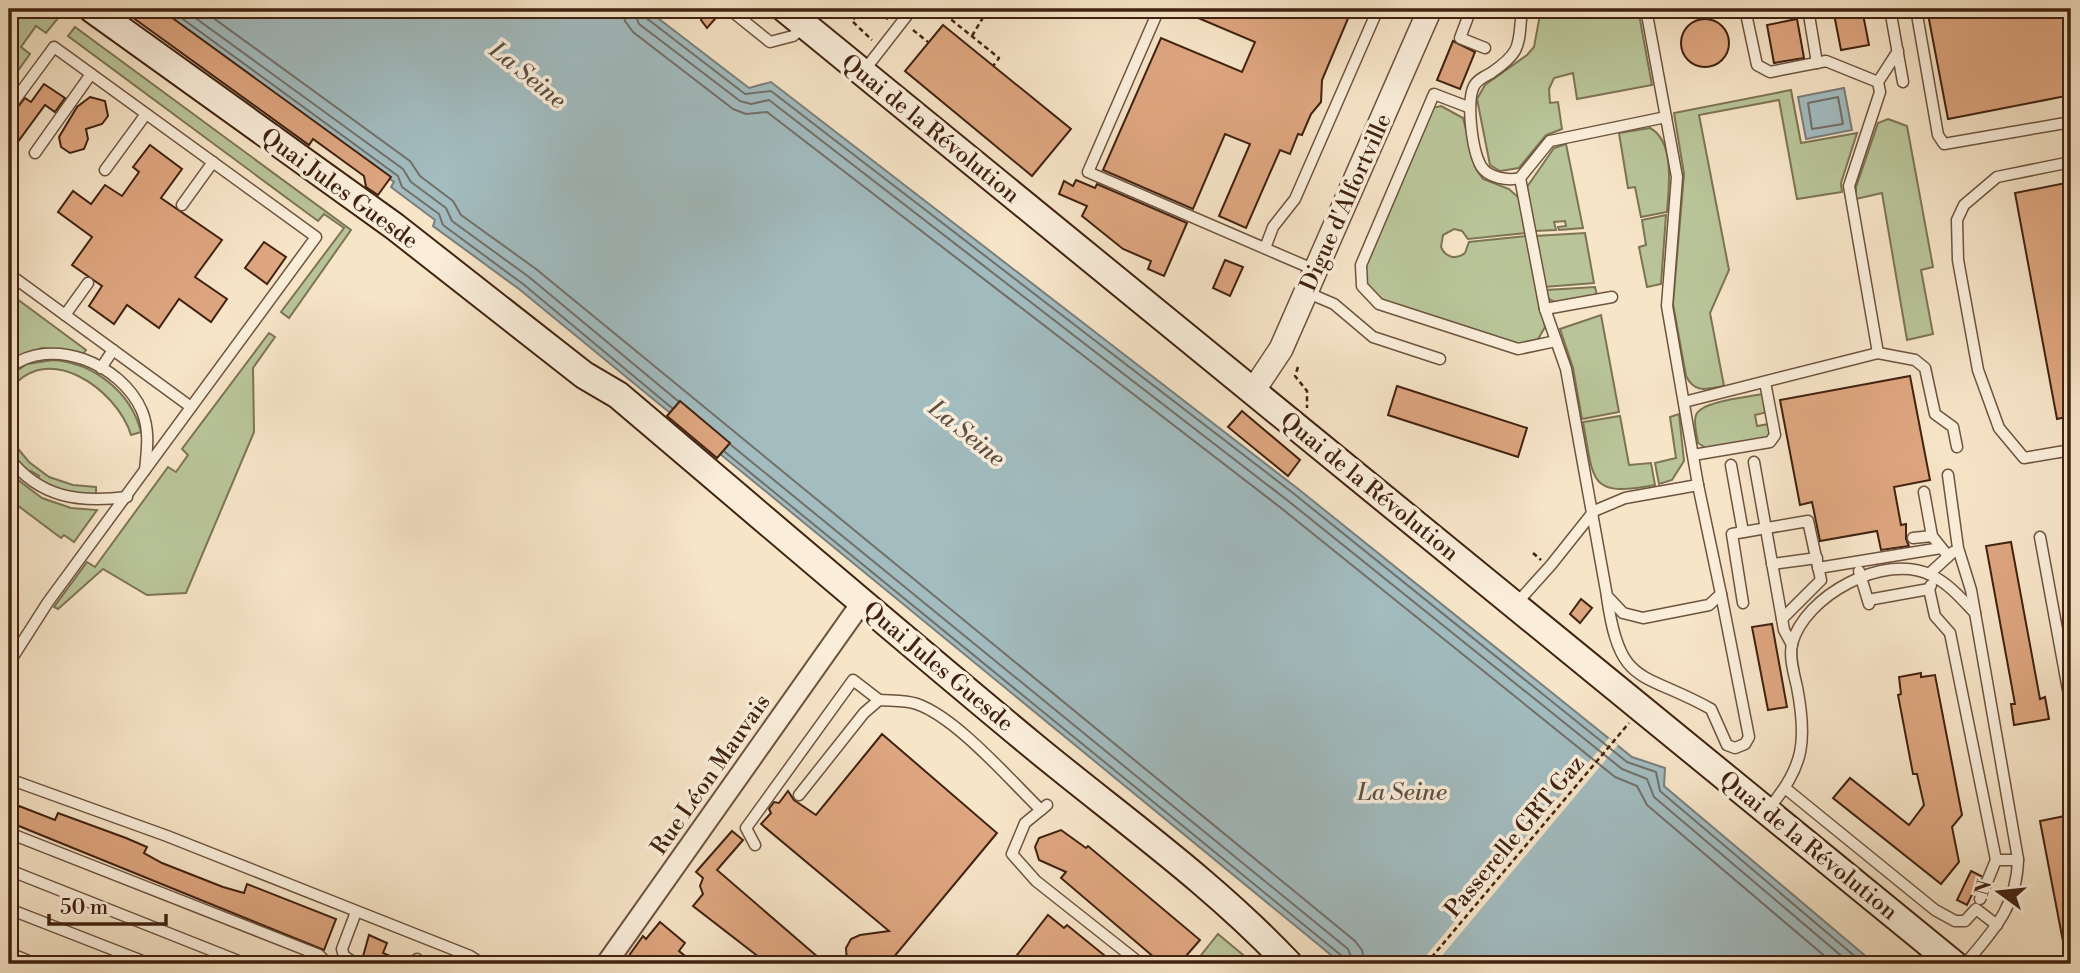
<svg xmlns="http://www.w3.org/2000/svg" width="2080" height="973" font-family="'Libre Bodoni',serif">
  <rect width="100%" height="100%" fill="#f7e5c8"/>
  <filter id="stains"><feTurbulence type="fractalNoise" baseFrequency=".00286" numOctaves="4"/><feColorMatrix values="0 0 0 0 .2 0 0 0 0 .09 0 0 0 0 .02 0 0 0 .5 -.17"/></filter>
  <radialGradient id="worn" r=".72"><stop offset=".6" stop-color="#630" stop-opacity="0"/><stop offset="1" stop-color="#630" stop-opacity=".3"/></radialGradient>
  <g fill="#b9c599" stroke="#7d7454" stroke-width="2">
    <polygon points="9,9 47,9 59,17 46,33 36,26 21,47 30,54 9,83"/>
    <polygon points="1541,9 1638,9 1652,85 1577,99 1573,73 1554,78 1549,89 1550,103 1558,102 1562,129 1546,135 1519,168 1500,171 1490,165 1477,99 1485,85 1527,55 1534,47"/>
    <polygon points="75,27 351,230 289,318 281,312 344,228 324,214 318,221 68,36"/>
    <path d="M1791,90L1801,143L1857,133L1841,183L1842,192L1797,199L1779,100L1699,115L1729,270L1710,313L1724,386C1707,389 1695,394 1686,376L1673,304L1684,174L1674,113Z"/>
    <path d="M1441,106L1463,118L1476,169L1483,179L1509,189L1519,198L1527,233L1468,239L1462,231L1454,229L1443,235L1441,247C1446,258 1456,260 1465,253L1469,242L1527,236L1545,327L1537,341L1519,346L1379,300C1367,290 1362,279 1366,263L1432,108Z"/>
    <polygon points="1888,119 1907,126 1933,267 1921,270 1933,334 1907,340 1882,193 1856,199 1856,187 1878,123"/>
    <path d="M1650,128C1675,141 1669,187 1667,212L1641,217L1635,187L1628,188L1619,133Z"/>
    <polygon points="1566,144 1583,228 1559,230 1558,227 1566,226 1565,221 1554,222 1556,230 1534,231 1527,187 1554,148"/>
    <polygon points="1666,215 1661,284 1647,287 1639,247 1646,245 1642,220"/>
    <polygon points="1585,233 1594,283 1544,287 1535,236"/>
    <polygon points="1595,287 1597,296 1558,304 1546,297 1546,290"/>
    <polygon points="9,293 86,350 83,354 42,348 9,360"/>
    <polygon points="1601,315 1619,412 1582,419 1573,368 1560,329"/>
    <polygon points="269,333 275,337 253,368 254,432 186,593 147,595 103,569 58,609 54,607 87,562 95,567 168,467 176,472 188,455 182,449"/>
    <path d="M53,360C94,363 131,392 141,432L131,435C117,389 45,338 9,392V376L27,364Z"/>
    <path d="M1763,394L1767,412L1755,415L1757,426L1769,424L1771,434L1768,439L1709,450L1698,443C1697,435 1693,423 1696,415C1701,401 1749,397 1763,394Z"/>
    <polygon points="1679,414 1684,461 1672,480 1659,484 1655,463 1676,458 1670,417"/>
    <path d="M1620,416L1629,465L1651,463L1655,485C1588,498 1594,481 1583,422Z"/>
    <polygon points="9,438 29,462 49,477 73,485 96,487 96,496 75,496 37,481 39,476 31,471 27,474 9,454"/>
    <polygon points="9,473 42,498 71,508 97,510 74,542 64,535 61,538 9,499"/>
    <polygon points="1218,934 1254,964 1194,964"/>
  </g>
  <g fill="#a2bcc0" stroke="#7b7e7a" stroke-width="2">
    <polygon points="157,9 646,9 749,88 771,82 1297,488 1632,757 1665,768 1664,786 1875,964 1342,964 519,289 433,226 435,220 391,187 394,182"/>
    <polygon points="1844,88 1852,130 1806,139 1798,97"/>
  </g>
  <polygon fill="#f7e5c8" points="1609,738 1618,745 1435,964 1419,964"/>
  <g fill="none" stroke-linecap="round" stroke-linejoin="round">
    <g stroke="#726f68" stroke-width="2">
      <polyline points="169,9 398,176 402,187 439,214 443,225 523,284 672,408"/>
      <polyline points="183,9 403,169 411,182 446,208 452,221 529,277 678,401"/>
      <polyline points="201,9 410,161 420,176 453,201 461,215 536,269 1355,941 1362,950 1365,964"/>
      <polyline points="623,9 625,21 633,32 733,109 746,114 767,112 1281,508 1615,777 1637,786 1647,805 1834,964"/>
      <polyline points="633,9 639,24 740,101 751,104 769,100 1287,500 1622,769 1647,779 1654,797 1851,964"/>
      <polyline points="642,9 645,17 745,94 771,91 1293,493 1627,762 1656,772 1660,791 1864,964"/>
      <polygon points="1838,97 1843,124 1812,129 1808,103"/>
      <polyline points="731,445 1348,949 1354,964"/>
      <polyline points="725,452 1342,956 1345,964"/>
    </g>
  </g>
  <g fill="#dea680" stroke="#412210" stroke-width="2">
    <polygon points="121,9 160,9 391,177 378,195 366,187 364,176 313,139 309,145"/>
    <polygon points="705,9 722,9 722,11 707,28 701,20"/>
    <polygon points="1177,9 1352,9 1322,80 1321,102 1311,114 1302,135 1298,134 1290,154 1280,150 1246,228 1219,216 1250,144 1225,134 1193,209 1103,170 1161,38 1242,72 1255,42"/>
    <polygon points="1833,9 1862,9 1869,45 1841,50"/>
    <polygon points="1927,9 2071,9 2071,95 1948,119"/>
    <polygon points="1797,19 1804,58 1774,63 1767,25"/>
    <circle cx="1705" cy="43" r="24"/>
    <polygon points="943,25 1071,129 1032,176 905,71"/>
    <polygon points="1453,41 1475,52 1460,89 1437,80"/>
    <polygon points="44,84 65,98 55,112 45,105 9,154 9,118 25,98 31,102"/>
    <polygon points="90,97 105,101 108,116 102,124 86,129 88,139 84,149 70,153 61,147 59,137 77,107"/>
    <polygon points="150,145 182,169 161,198 222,240 195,277 227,299 211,322 179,299 159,328 127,305 114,324 89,306 102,286 72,265 92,237 58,212 73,191 91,204 105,185 122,196 139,172 133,167"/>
    <polygon points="1076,180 1095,188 1097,184 1187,223 1164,276 1148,269 1151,261 1123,249 1082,216 1087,206 1059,194 1064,181 1073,186"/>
    <polygon points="2071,182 2071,416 2057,419 2015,193"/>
    <polygon points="264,242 286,257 267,284 245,268"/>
    <polygon points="1225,260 1243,267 1230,296 1213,288"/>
    <polygon points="1910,376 1930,480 1894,487 1901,525 1906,524 1906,539 1909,546 1881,550 1877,531 1820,541 1812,502 1800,505 1780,400"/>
    <polygon points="1397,386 1527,428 1518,457 1388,415"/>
    <polygon points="680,401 730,443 717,458 667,416"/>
    <polygon points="1242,411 1300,460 1288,476 1228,427"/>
    <polygon points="2011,542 2040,699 2045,697 2049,719 2014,725 2011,704 2015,704 1986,546"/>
    <polygon points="1581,599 1592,608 1580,623 1570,614"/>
    <polygon points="1772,624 1787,707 1768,710 1752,627"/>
    <polygon points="1921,673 1921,677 1935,675 1962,815 1952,827 1959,862 1941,884 1833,798 1850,778 1909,825 1924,805 1917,774 1913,774 1898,695 1901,694 1899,677"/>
    <polygon points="882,734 997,833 888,964 847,964 846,948 851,939 860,935 889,931 761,824 771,813 769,809 774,802 779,803 788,791 794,800 816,815"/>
    <polygon points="19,806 55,820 58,813 126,838 147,847 144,853 162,863 223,887 244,893 247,884 336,919 324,950 9,822 9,808 17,811"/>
    <polygon points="2065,816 2067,830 2071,829 2071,952 2065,952 2040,821"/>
    <polygon points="1061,830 1086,848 1088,846 1200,940 1179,964 1162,964 1061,878 1066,872 1039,860 1035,847 1039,838"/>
    <polygon points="732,831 743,840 717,870 826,964 768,964 693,906 703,894 700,886 703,878 696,872"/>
    <polygon points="1971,871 1981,876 1967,905 1957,900"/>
    <polygon points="1048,915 1064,928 1067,925 1115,964 1010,964"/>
    <polygon points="660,922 685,943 679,951 695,964 623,964 643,936 646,939"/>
    <polygon points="369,935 387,943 383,953 408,964 373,964 362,960"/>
  </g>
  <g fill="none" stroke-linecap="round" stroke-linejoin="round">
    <defs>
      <g id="service">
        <polyline points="729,9 770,42 793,36 803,27"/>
        <polyline points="1159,9 1088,172 1315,270"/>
        <polyline points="1471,9 1460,38 1485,48"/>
        <path d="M1522,9C1518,45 1523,51 1491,73C1485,76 1477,80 1474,86C1466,102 1472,150 1481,166C1488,178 1508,181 1520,178L1550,141L1666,117"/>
        <polyline points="1745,9 1757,65 1770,72 1826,61 1878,82"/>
        <polyline points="1808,9 1817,63"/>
        <polyline points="1890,9 1903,82"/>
        <polyline points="1916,9 1938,135 1944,144 2071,122"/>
        <polyline points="863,72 912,9"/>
        <polyline points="1468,107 1434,94 1361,265 1362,286 1379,304 1518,349 1556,341"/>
        <polyline points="9,108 54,47 316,237 48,602 9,663"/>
        <polyline points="35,153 91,74"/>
        <polyline points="2071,162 1997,177 1964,205 1957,220 1958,260 1978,370 1999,428 2024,458 2071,450"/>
        <polyline points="105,170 146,114"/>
        <polyline points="1520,178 1545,309 1566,369 1607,596 1623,613 1643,618 1709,605 1721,594 1698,485 1667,306 1677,177 1646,9"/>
        <polyline points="182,205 213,162"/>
        <polyline points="1265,248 1273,227 1295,199 1378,9"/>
        <polyline points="9,274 191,407"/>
        <polyline points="1306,292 1334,304 1373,337 1440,359"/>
        <polyline points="1545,309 1612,297"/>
        <polyline points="65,315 88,283"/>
        <polyline points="1878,353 1849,186 1880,92 1878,82 1898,51"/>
        <path d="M9,368C51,335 121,363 142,411C150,431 147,450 145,470"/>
        <polyline points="101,368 113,350"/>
        <polyline points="1684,402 1878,353 1915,360 1925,368 1935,414 1953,427 1957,447"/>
        <polyline points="1693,455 1770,442 1775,435 1765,382"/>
        <path d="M9,458C40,498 79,503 127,497"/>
        <polyline points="1754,462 1784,630 1792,645"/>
        <polyline points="1731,465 1743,532"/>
        <path d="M1948,475L1958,548L1971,590L2018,859C2017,906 1994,930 1965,964"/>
        <polyline points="1924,492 1932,536 1948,556"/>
        <polyline points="2040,537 2071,706"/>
        <polyline points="1913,538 1932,536"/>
        <polyline points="1772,564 1817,558"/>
        <polyline points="1818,568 1941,548"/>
        <polyline points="1859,571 1869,604"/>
        <polyline points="1929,574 1953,552"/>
        <polyline points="1929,589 1935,616 1950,633 1996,860"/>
        <path d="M1607,597C1620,688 1641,670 1711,709L1727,745L1735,748L1745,744L1749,737L1721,594"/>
        <polyline points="1868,600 1929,589 1931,585"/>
        <polyline points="1743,603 1732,534 1808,521 1821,580 1782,619"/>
        <polyline points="1516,604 1551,565 1594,511 1625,498 1698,485"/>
        <polyline points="9,779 167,836 470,956 482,964"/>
        <polyline points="1785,788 1935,910 1955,921 1965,921 1976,909 1997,925"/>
        <path d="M799,795L864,713L879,700C892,701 905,700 917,704C957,718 1010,780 1041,810"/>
        <polyline points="1047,805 1025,823 1012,854 1036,881 1141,964"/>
        <path d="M1768,809C1805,767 1807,739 1797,687C1794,674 1789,657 1792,644C1804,596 1885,552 1931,575C1949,584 1961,598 1975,613"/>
        <polyline points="9,833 319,955 328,964"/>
        <polyline points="755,845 746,828 853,680 879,700"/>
        <polyline points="9,870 246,964"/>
        <polyline points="1980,899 1996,860 2018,860"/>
        <polyline points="9,909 150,964"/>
        <polyline points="9,953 36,964"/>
        <polyline points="356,964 344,956 342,949 356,912"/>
        <polyline points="415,964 417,959"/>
      </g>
      <polyline id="minor" points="606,964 862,602"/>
      <polyline id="tertiary" points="1253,391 1281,349 1430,9"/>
      <g id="secondary">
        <path d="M92,9L394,226L584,375L618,395C755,511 892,629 1031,744C1118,816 1212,882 1289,964"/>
        <polyline points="785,9 1954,964"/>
      </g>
    </defs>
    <use href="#service" stroke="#6e533e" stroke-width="13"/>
    <use href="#minor" stroke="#6e533e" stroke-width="23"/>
    <use href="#tertiary" stroke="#6e533e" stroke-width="26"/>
    <use href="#secondary" stroke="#412210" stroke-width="30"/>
    <g stroke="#412210" stroke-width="2.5" stroke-dasharray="5 3.5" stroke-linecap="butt">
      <polyline points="862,9 852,21 872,40"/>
      <polyline points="869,9 888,19"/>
      <polyline points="938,9 999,58 993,66"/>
      <polyline points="913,30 928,42"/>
      <polyline points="972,36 988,9"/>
      <polyline points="1298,367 1295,376 1307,391 1307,408"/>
      <polyline points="1533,553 1541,560"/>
      <polyline points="1426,964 1629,723"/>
    </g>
    <use href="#service" stroke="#faeedb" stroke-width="10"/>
    <use href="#minor" stroke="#faeedb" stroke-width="19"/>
    <use href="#tertiary" stroke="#faeedb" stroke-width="23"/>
    <use href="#secondary" stroke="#faeedb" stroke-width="26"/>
  </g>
  <g text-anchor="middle" stroke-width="7" stroke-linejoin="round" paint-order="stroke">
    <g font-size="23" fill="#412210" stroke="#faeedb">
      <text transform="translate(931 128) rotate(39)" y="8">Quai de la Révolution</text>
      <text transform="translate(340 188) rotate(36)" y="8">Quai Jules Guesde</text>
      <text transform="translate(1345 202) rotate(-66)" y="8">Digue d'Alfortville</text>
      <text transform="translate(1370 486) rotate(39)" y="8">Quai de la Révolution</text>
      <text transform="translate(939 666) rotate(40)" y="8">Quai Jules Guesde</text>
      <text transform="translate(710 774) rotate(-55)" y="8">Rue Léon Mauvais</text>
      <text transform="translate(1514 836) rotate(-50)" y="8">Passerelle GRT Gaz</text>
      <text transform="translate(1809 845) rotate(39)" y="8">Quai de la Révolution</text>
    </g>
    <g font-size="24" font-style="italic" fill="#5e5045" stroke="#faeedb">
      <text transform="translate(528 75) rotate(39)" y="8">La Seine</text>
      <text transform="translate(967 433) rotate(39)" y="8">La Seine</text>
      <text x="1402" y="800">La Seine</text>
    </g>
  </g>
  <rect width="2080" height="973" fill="none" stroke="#f7e5c8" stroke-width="35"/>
  <rect x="10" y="10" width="2059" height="952" fill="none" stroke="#412210" stroke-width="3.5"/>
  <rect x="18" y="18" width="2045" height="938" fill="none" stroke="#412210" stroke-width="2"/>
  <g transform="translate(1999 892) rotate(285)" stroke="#faeedb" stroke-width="5" paint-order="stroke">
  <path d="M0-5L12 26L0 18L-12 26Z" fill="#412210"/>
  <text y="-10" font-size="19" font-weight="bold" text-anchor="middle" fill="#412210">N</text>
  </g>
  <path d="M49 914v10h117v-10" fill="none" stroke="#412210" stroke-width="3.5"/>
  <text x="60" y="914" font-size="21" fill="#412210" stroke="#faeedb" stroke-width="5" paint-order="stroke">50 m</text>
  <rect width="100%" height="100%" filter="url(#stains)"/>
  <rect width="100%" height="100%" fill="url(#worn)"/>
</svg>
